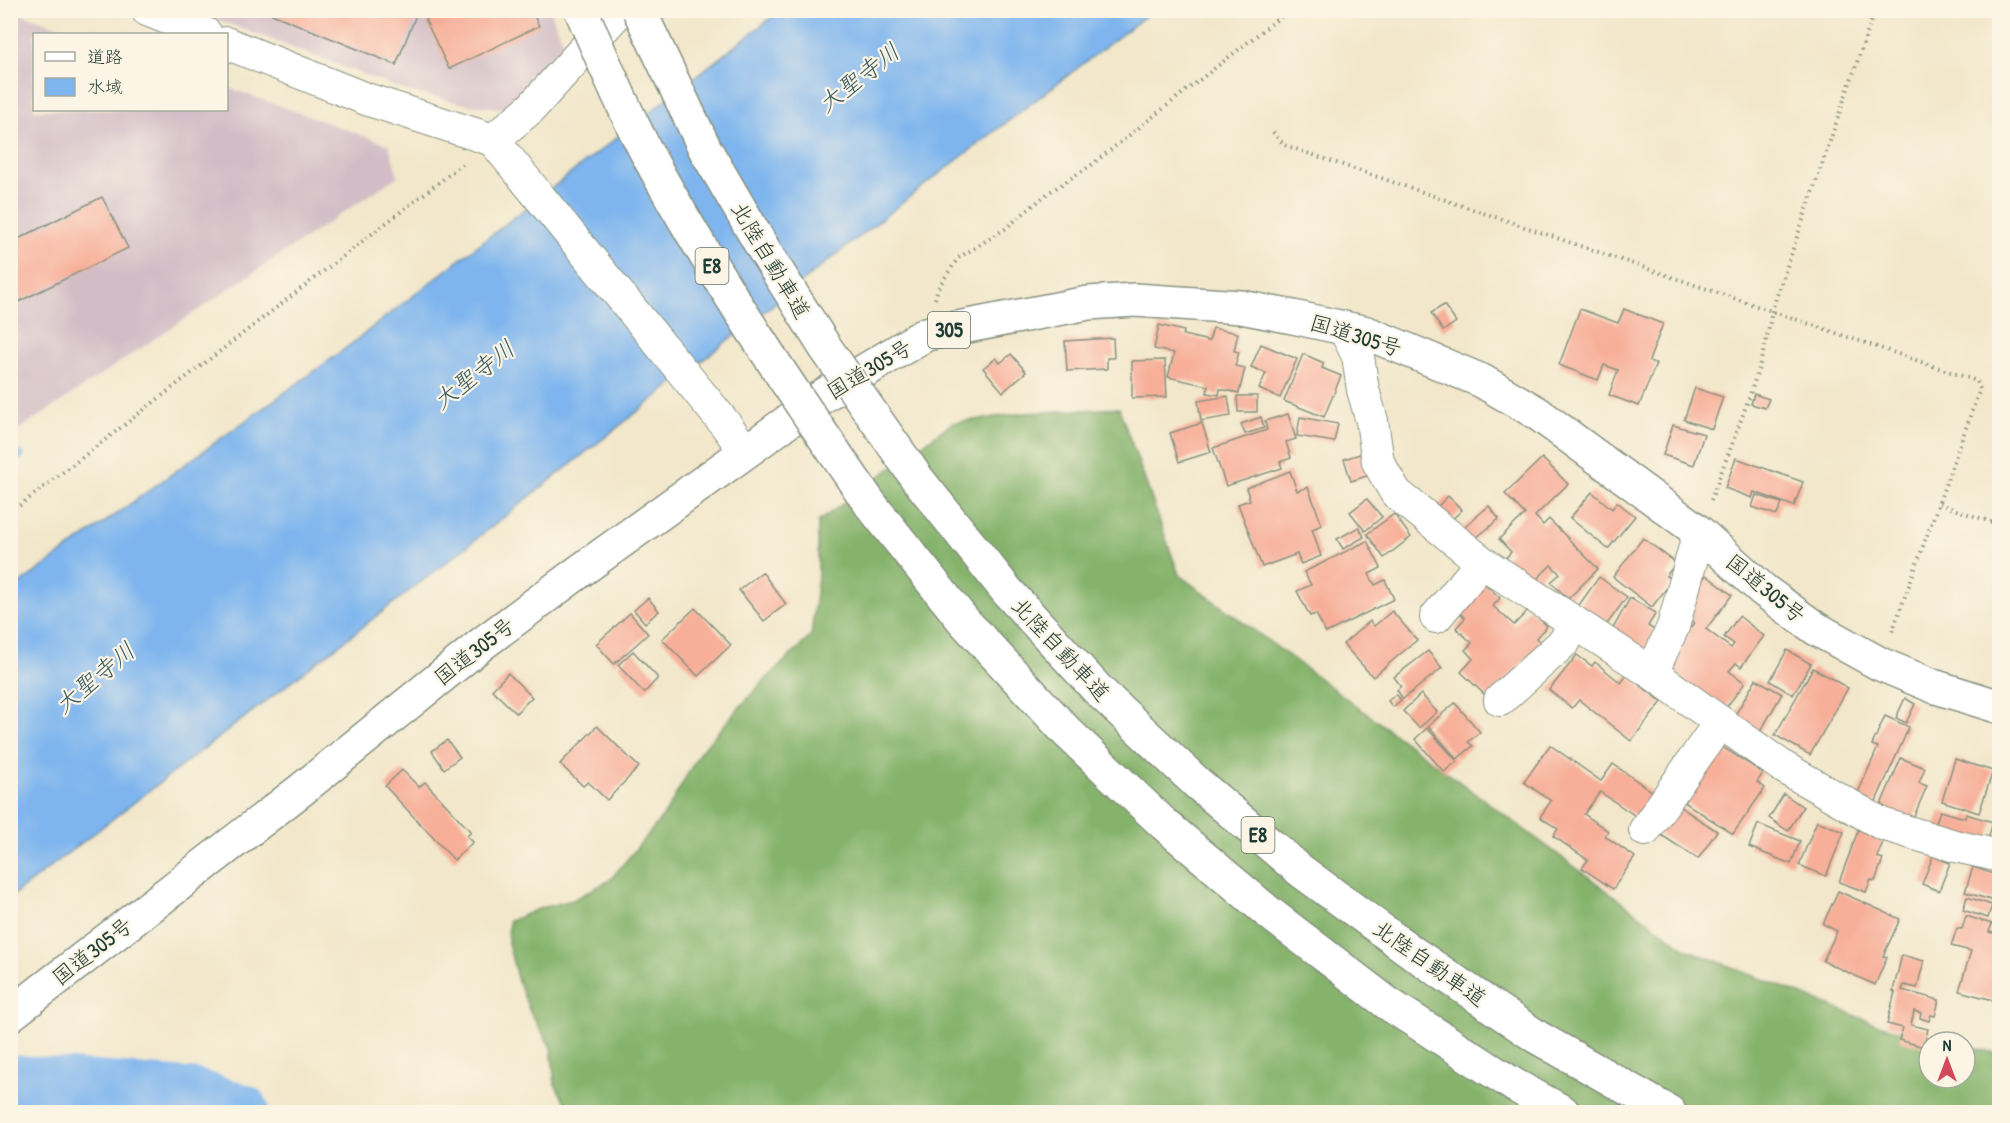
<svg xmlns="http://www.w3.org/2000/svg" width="2010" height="1123" font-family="'Patrick Hand','Klee One',sans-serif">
  <rect width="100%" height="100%" fill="#fcf5e5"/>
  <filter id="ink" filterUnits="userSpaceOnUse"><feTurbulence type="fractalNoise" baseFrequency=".0167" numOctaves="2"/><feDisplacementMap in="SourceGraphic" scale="12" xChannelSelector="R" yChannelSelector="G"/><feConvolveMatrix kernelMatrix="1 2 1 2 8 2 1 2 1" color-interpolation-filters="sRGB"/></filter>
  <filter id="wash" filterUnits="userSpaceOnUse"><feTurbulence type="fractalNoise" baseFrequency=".008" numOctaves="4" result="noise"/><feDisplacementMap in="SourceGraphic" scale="24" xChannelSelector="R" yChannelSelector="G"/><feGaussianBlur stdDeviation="1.35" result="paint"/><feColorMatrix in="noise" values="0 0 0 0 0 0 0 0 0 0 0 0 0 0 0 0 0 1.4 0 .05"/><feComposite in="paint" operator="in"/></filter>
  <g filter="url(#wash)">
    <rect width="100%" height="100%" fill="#f2e7cb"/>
    <g fill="#d2bdc6">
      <polygon points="11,11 80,34 34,34 34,110 226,110 227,87 389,145 398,176 11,435"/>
      <polygon points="195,11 550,11 566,49 512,109 469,105 407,91"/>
    </g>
    <polygon fill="#85b36c" stroke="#527850" stroke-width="1.5" points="1119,408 1179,575 1686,949 1881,1026 1949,1042 1929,1042 1929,1078 1965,1078 1965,1046 1999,1054 1999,1112 571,1112 555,1084 551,1047 530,1012 517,978 508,943 509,921 541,908 573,900 610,880 665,814 700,752 757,688 811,636 818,576 818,522 952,423 1025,413"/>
    <polygon fill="#7eb5ee" stroke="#4e7991" stroke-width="1.5" points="780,11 1152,11 922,187 447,562 11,897 11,590 338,354"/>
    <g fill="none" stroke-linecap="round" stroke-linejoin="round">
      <polyline stroke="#7eb5ee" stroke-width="9" points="10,462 20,455"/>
      <polyline stroke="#7eb5ee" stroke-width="57" points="10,1083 193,1097 241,1112"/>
    </g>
    <g id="blocks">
      <g fill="#f7af99">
        <polygon points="274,10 418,10 396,65 272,14"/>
        <polygon points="444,10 531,10 539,26 449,69 425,19"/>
        <polygon points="102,197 128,248 10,306 10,243"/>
        <polygon points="1444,305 1456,322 1443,331 1431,313"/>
        <polygon points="1580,309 1618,323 1624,309 1663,324 1649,361 1656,364 1639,406 1609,395 1618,370 1604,365 1598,380 1559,365"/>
        <polygon points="1159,325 1184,331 1183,335 1209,341 1213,328 1238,333 1234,351 1239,352 1235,366 1245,368 1239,393 1220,389 1219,395 1207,393 1208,386 1168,377 1174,353 1154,349"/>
        <polygon points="1113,338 1114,358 1107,358 1107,369 1067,371 1065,341"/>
        <polygon points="1261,344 1297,359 1280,398 1259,389 1266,373 1251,367"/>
        <polygon points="1011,354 1026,372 1003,392 983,368 996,358 1000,363"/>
        <polygon points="1303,354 1324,363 1322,368 1341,376 1324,417 1284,401"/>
        <polygon points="1165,360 1167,397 1132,398 1132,361"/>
        <polygon points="1695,388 1723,397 1712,429 1684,420"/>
        <polygon points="1754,394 1769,399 1765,408 1751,404"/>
        <polygon points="1228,396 1231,416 1201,421 1198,401"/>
        <polygon points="1237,396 1257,396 1257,412 1238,412"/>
        <polygon points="1288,414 1296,439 1286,442 1291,458 1280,462 1282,468 1226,486 1213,448 1267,430 1265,421"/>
        <polygon points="1261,417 1264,428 1245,434 1241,424"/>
        <polygon points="1300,417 1338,424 1334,442 1297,436"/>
        <polygon points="1202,423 1211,452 1179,462 1170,433"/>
        <polygon points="1673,425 1704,434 1694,465 1663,455"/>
        <polygon points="1363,453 1370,475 1351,481 1344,459"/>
        <polygon points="1542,458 1568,484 1535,516 1543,525 1549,519 1598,569 1568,599 1551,582 1560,574 1551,565 1531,585 1505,559 1511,552 1499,539 1525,514 1505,494"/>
        <polygon points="1736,458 1803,482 1794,506 1754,492 1752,498 1725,488"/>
        <polygon points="1290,471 1297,491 1308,487 1322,525 1312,529 1321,556 1301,564 1297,554 1262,567 1238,504 1250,500 1246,488"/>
        <polygon points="1592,492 1612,509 1617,502 1635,516 1608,549 1570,518"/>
        <polygon points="1756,495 1782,503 1777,515 1752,507"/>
        <polygon points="1448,496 1462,510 1446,525 1432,512"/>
        <polygon points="1367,499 1382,517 1365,531 1350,512"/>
        <polygon points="1489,506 1499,519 1470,543 1460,530"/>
        <polygon points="1394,514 1411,537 1384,558 1367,534"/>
        <polygon points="1359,527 1364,537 1343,549 1337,539"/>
        <polygon points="1643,538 1676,563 1666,576 1673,580 1652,607 1613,577"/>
        <polygon points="1367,541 1381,568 1369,574 1375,585 1385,580 1394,599 1326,633 1316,614 1310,616 1297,591 1311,585 1304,572"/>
        <polygon points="762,572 786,604 764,621 739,590"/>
        <polygon points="1706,575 1732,595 1706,629 1731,648 1734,644 1724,637 1739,616 1764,636 1741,667 1736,663 1729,671 1745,683 1725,709 1659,668 1694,623 1683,615 1687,601"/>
        <polygon points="1599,577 1627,597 1602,631 1574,612"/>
        <polygon points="1480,579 1500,598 1493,606 1514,625 1529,609 1547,626 1536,638 1541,643 1488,698 1461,672 1473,659 1465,650 1472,643 1456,628 1465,618 1459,612 1465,607 1459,601"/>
        <polygon points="648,598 659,611 645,623 634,610"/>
        <polygon points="1630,598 1656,613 1648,626 1659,633 1647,653 1611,632"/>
        <polygon points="695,608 731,645 698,676 662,639"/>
        <polygon points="1392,611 1417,640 1373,677 1343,644 1370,621 1374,626"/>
        <polygon points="630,613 648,634 614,664 596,644"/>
        <polygon points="1787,650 1811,664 1793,695 1770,681"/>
        <polygon points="633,651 658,678 644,693 618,665"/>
        <polygon points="1428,651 1442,668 1403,699 1397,690 1401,686 1394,677"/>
        <polygon points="1577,655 1592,666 1595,662 1621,683 1627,675 1662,702 1631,741 1579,700 1572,708 1549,690"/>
        <polygon points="1813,668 1848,688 1810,755 1775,735"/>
        <polygon points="508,673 532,697 516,713 492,690"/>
        <polygon points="1756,679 1782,694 1760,732 1734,717"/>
        <polygon points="1396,694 1401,700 1393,707 1388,701"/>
        <polygon points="1421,694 1437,712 1419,728 1403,711"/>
        <polygon points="1905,698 1915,704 1906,723 1896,718"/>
        <polygon points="1455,703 1480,732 1468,742 1473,746 1457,759 1428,726"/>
        <polygon points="1885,716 1909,727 1872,810 1854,802 1878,747 1872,745"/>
        <polygon points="597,726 639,767 607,800 588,782 583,786 560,764"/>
        <polygon points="1427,728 1457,761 1444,772 1415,739"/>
        <polygon points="447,740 460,757 444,769 432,751"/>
        <polygon points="1712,740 1763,773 1757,782 1765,788 1733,834 1675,796"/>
        <polygon points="1550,745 1601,781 1613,764 1657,795 1640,819 1600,792 1584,814 1608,831 1605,836 1635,857 1613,889 1582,868 1588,860 1553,836 1558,829 1540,817 1551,801 1524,782"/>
        <polygon points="1901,758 1925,768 1919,783 1927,786 1911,823 1879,809"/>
        <polygon points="1955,759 1993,771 1979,813 1942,801"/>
        <polygon points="402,770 419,787 425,782 471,832 467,836 473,842 454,860 385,786"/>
        <polygon points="1784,794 1803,807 1788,831 1769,818"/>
        <polygon points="1674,803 1717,831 1698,859 1655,831"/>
        <polygon points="1940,811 1965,818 1966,814 1993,822 1986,847 1933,832"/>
        <polygon points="1817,821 1844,832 1826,876 1799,865"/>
        <polygon points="1758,824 1800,841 1791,864 1749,847"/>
        <polygon points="1859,828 1885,837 1877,857 1883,859 1875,881 1871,880 1866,892 1839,882"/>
        <polygon points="1933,856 1950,863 1939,891 1922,884"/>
        <polygon points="1973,867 2000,876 2000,884 1994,901 1965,892"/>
        <polygon points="1838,891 1900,919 1883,956 1887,957 1875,985 1823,961 1837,931 1823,924"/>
        <polygon points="1967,897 1992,905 1988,918 1963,910"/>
        <polygon points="1966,916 1992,924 1989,932 2000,935 2000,975 1993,1000 1959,991 1971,951 1951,946 1957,928 1962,929"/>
        <polygon points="1902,955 1924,961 1917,988 1904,985 1902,990 1939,1000 1935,1016 1931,1015 1929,1021 1920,1018 1921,1013 1914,1011 1911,1025 1928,1029 1924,1047 1899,1040 1903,1028 1887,1024 1895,992 1893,991"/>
      </g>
    </g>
  </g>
  <g filter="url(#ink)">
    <use href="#blocks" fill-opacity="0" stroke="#889280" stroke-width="1.5"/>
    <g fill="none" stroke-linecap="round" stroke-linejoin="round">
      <defs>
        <g id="minor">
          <polyline points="147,10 206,34"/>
          <polyline points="226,43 366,99 493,140 726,425 745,451"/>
          <polyline points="493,140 531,108 620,10"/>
          <polyline points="1344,328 1358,356 1363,390 1372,421 1378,462 1396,493 1482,562 1652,673 1783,767 1882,824 1955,846 2000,856"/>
          <polyline points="1436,617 1482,562"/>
          <polyline points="1652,673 1673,627 1699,532"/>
          <polyline points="1500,700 1565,641 1574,622"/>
          <polyline points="1645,830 1720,722"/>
        </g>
        <g id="highway">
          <polyline points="916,477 1007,591 1098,690 1197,783 1301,871 1416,955 1537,1037 1669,1112"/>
          <polyline points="871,505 963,620 1067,732 1164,824 1268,912 1387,1003 1514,1085 1563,1112"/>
          <polyline points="10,1015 301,790 483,643 580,571 826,394 926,334 1088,303 1135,300 1241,307 1293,317 1367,333 1482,381 1537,413 1699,532 1763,590 1815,628 1880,664 1933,686 2000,707"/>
        </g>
      </defs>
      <use href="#minor" stroke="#889280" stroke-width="34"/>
      <use href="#highway" stroke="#889280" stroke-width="36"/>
      <g stroke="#889280" stroke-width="4" stroke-dasharray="1.5 4.5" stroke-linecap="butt">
        <polyline points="1273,132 1284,145 1977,381 1980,389 1891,635"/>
        <polyline points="935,299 938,288 958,258 1005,229 1048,193 1090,166 1289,10"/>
        <path d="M1711,500C1732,441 1763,372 1772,310L1875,10"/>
        <polyline points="1939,504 2000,525"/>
        <polyline points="10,513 464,163"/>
      </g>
      <use href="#minor" stroke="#fff" stroke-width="32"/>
      <use href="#highway" stroke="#fff" stroke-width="33"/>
      <defs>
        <g id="highway-bridge">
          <path d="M581,10C603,60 624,111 650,159C716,280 793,393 871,505"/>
          <polyline points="639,10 705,149 764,250 825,347 916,477"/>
        </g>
      </defs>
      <use href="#highway-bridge" stroke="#889280" stroke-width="36" stroke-linecap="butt"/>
      <use href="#highway-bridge" stroke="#fff" stroke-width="33"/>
    </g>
  </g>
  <g text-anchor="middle" stroke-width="4.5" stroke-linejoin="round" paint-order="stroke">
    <g fill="#fcf5e5" stroke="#617469" stroke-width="1.5">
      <rect x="695.5" y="248" width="33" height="36" rx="4.5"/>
      <rect x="928" y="312" width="42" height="36" rx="4.5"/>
      <rect x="1241.5" y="817" width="33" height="36" rx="4.5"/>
    </g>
    <g font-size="21" font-weight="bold" fill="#1f3d34">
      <text x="712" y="273">E8</text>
      <text x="949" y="337">305</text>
      <text x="1258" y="842">E8</text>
    </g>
    <g font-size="22" fill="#1f3d34" stroke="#fcf5e5">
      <text transform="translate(771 260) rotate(59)" y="8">北陸自動車道</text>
      <text transform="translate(1356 335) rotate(17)" y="8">国道305号</text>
      <text transform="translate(869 369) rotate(-31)" y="8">国道305号</text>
      <text transform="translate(1766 588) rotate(39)" y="8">国道305号</text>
      <text transform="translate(1061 649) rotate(47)" y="8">北陸自動車道</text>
      <text transform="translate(474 651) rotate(-38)" y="8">国道305号</text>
      <text transform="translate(92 951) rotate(-38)" y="8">国道305号</text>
      <text transform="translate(1430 963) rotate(35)" y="8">北陸自動車道</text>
    </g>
    <g font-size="24" font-style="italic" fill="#375b62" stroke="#fcf5e5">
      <text transform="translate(859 78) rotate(-38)" y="8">大聖寺川</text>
      <text transform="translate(474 375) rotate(-38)" y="8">大聖寺川</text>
      <text transform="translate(95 678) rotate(-40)" y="8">大聖寺川</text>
    </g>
  </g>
  <rect width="2010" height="1123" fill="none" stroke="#fcf5e5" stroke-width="36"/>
  <rect x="33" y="33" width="195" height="78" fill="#fcf5e5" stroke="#a4ab9e" stroke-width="1.5"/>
  <rect x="45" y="52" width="30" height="9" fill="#ffffff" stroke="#a4ab9e" stroke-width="1.5"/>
  <text x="87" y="63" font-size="18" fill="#1f3d34">道路</text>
  <rect x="45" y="78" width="30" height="18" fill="#7eb5ee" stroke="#a4ab9e" stroke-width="1.5"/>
  <text x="87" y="93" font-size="18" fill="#1f3d34">水域</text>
  <g transform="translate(1947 1060)"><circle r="28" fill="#fcf5e5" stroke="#a4ab9e" stroke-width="1.5"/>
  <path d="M0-4.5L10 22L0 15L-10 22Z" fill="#d1495b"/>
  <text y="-9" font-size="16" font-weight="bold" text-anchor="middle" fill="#1f3d34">N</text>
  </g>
</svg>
